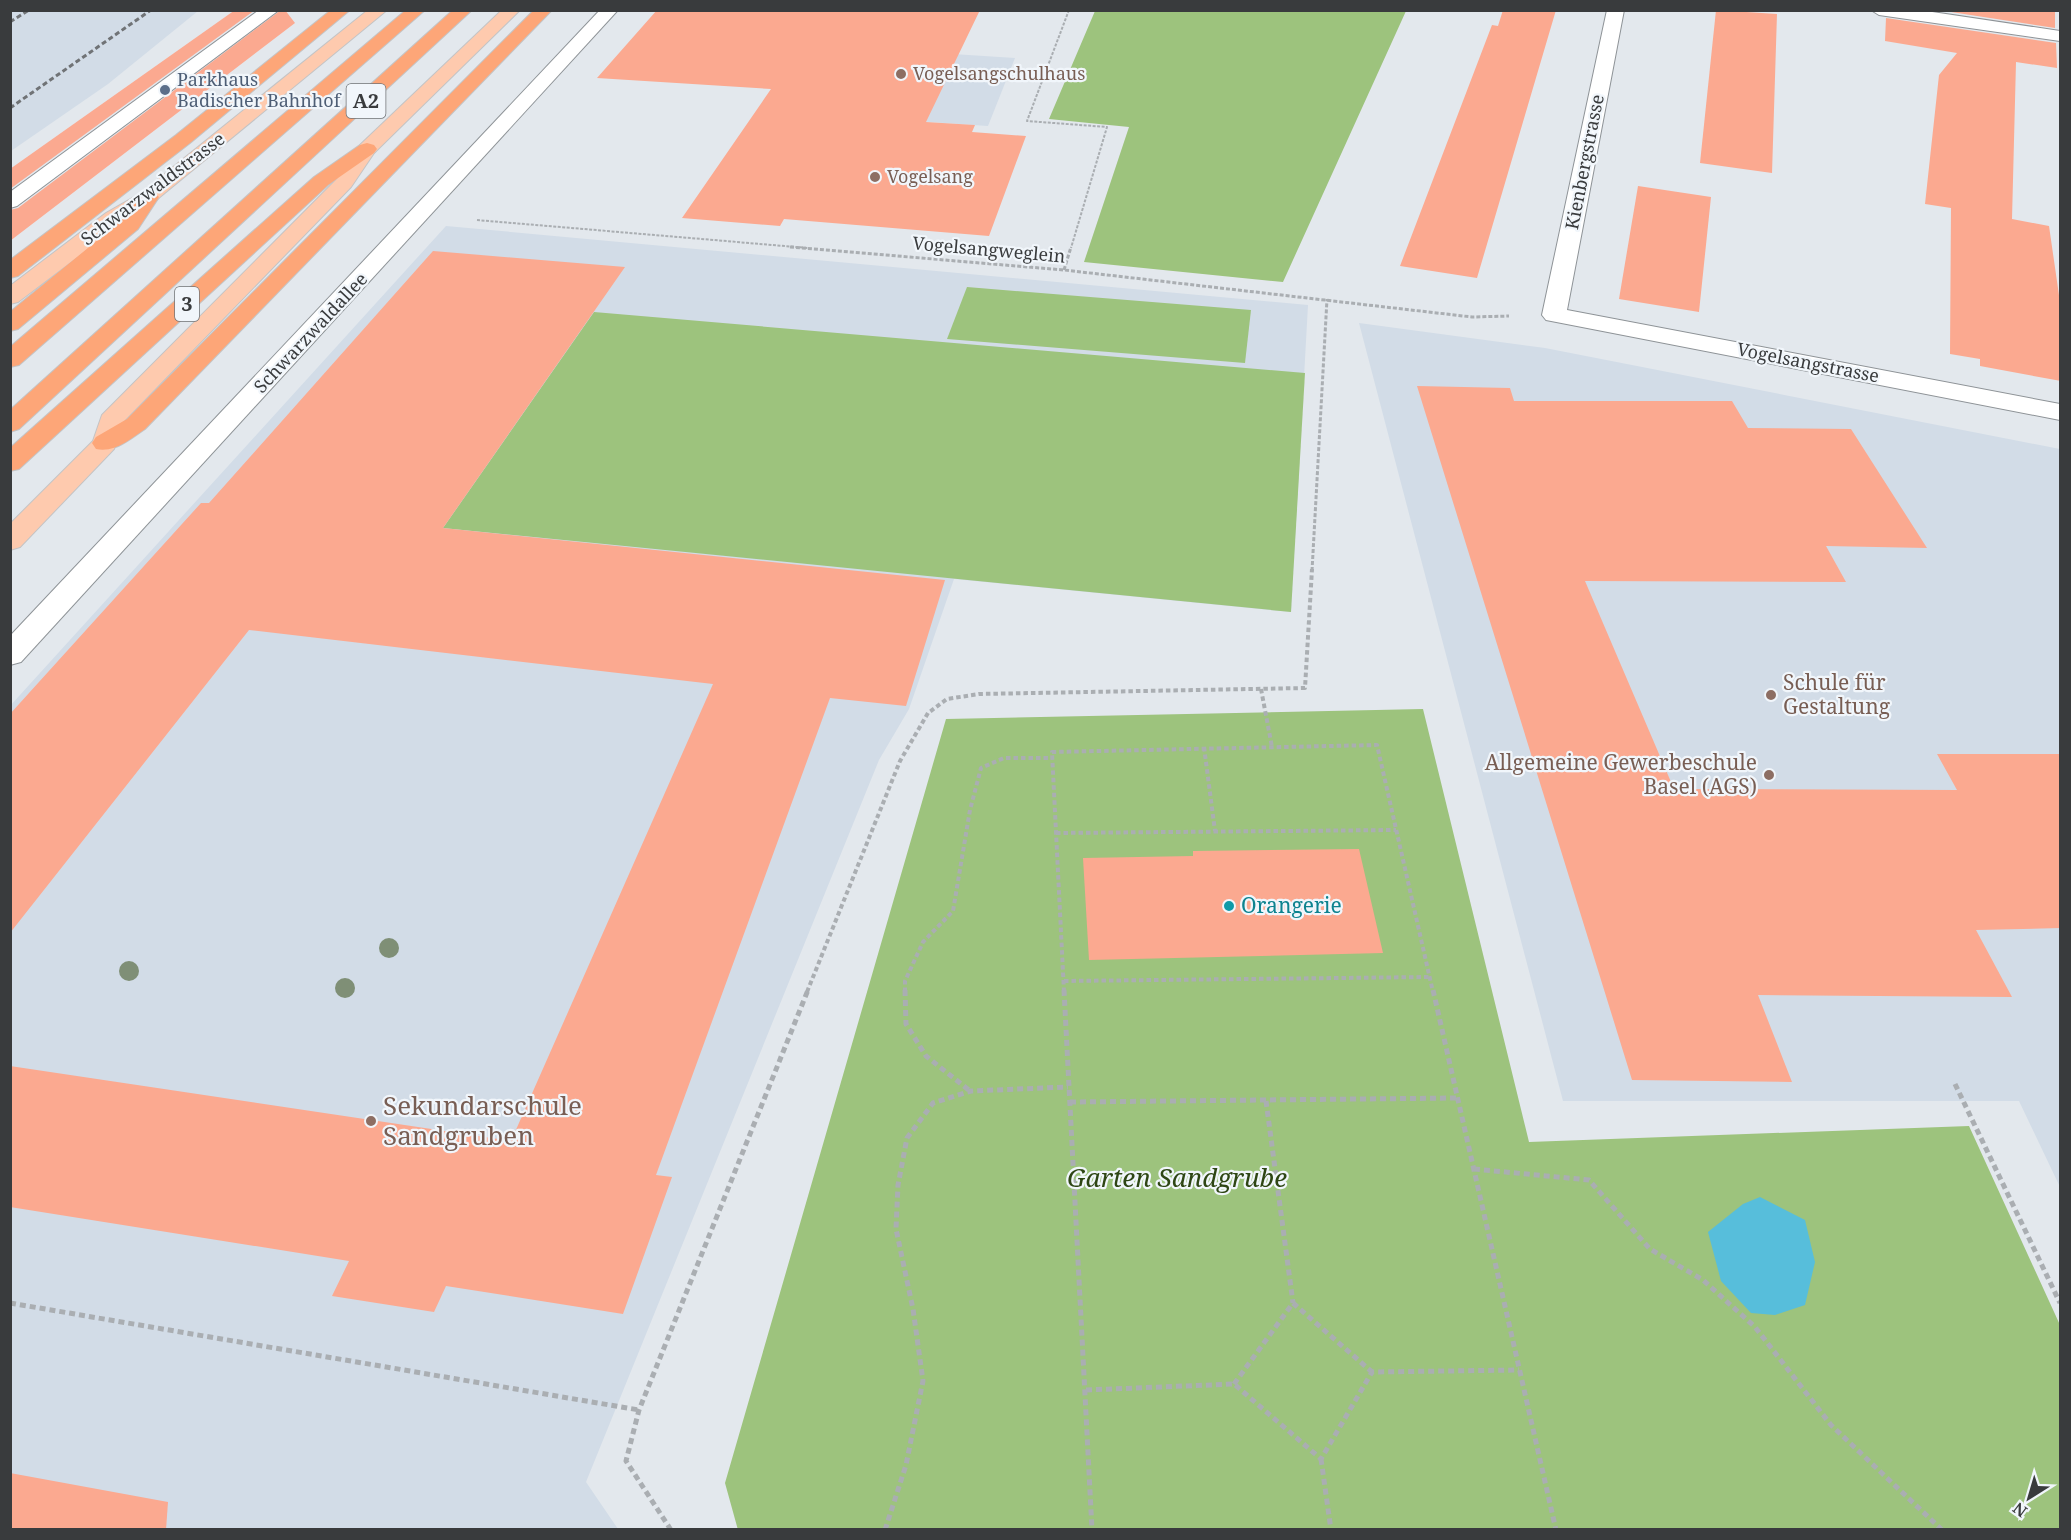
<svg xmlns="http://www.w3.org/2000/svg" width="2071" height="1540" font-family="'Noto Serif',serif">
  <rect width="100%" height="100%" fill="#e3e8ed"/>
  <g fill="#d2dce7">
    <polygon points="11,10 198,10 198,11 108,84 11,151"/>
    <polygon points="813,45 1015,58 988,126 771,111"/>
    <polygon points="446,226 1308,305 1291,612 954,579 909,709 879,760 586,1482 618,1529 11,1529 10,706"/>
    <polygon points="1359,323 1545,348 2060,449 2060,1187 2019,1101 1563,1101"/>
  </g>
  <g fill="#9dc37d">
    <polygon points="1095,11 1406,11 1283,282 1084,262 1129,127 1049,119"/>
    <polygon points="967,287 1251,310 1245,363 947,339"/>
    <polygon points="594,312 1305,373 1291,612 443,528"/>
    <polygon points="1423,709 1529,1142 1969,1126 2060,1325 2060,1529 738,1530 725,1483 946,719"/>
  </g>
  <polygon fill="#57bedb" points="1760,1197 1805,1220 1815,1262 1805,1305 1775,1315 1751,1313 1721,1281 1708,1232 1743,1204"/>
  <g fill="#fba990">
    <polygon points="235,10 255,10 10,189 10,169"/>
    <polygon points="281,10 285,10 295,23 10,241 10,210 18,208"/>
    <polygon points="657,10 980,10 926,122 975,125 972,132 1026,136 989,236 784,219 780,226 682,218 771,89 597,78"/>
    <polygon points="1503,10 1556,10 1477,278 1400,266 1492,25 1498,26"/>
    <polygon points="1716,10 1777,14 1772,173 1700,163"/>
    <polygon points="1938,10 2055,10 2055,28"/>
    <polygon points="1886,18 2056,43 2057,68 2016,62 2012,219 2049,226 2061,309 2061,381 1980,366 1980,359 1950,354 1951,208 1925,204 1939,75 1957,53 1885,41"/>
    <polygon points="1638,186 1711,197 1699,312 1619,299"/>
    <polygon points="433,251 625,267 443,528 945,580 906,706 830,698 656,1175 672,1177 623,1314 446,1286 434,1312 332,1296 349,1261 10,1207 10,1066 511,1141 713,684 249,630 10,933 10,714 201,503 209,503"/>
    <polygon points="1417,386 1510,388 1514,401 1732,401 1748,428 1851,429 1927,548 1826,546 1846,582 1585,581 1674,789 1957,790 1937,754 2061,754 2061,928 1976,930 2012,997 1758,995 1792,1082 1632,1080"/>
    <polygon points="1359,849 1383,953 1089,960 1083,858 1193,856 1193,851"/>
    <polygon points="10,1473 168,1502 166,1530 10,1530"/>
  </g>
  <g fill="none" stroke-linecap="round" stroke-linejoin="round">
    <defs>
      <g id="lane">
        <polygon points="259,10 279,10 17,206 10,208 10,192"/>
        <polygon points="600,10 618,10 21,662 10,665 10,636"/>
      </g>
      <g id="street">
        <polygon points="1607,10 1624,10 1567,310 2060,404 2060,420 1546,320 1542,315"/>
        <polygon points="1871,10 1919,10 2060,31 2060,41 1879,15"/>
      </g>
      <g id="primary">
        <polygon points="368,10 387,10 155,201 122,223 18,302 10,304 10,286 106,213 141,193"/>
        <polygon points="502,10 520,10 374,153 351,187 123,422 114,449 20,547 10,550 10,524 93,441 102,415 337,179 360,145"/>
      </g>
      <g id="highway">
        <polygon points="331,10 350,10 190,143 18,276 10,278 10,260 176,135"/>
        <polygon points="406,10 425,10 19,365 10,367 10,347"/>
        <polygon points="453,10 472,10 19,429 10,432 10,410"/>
        <path d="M534,10H552L145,429C130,439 115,453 96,449L92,443L96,437L127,419Z"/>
        <polygon points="367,143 374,145 377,149 374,153 328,185 19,469 10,471 10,448 314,177 360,145"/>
        <polygon points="148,191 155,193 159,197 138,229 18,329 10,331 10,312 122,220 141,193"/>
      </g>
    </defs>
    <use href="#lane" stroke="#8e9397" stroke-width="2"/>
    <use href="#street" stroke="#8e9397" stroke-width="2"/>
    <use href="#primary" stroke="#c4c4c5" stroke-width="2"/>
    <use href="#highway" stroke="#c4c4c5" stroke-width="2"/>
    <g stroke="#aaaeb2" stroke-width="2" stroke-dasharray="3 1.5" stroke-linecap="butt">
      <polyline points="1069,10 1027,121 1107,127 1071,248"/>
      <polyline points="477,220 808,248"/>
    </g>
    <g stroke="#aaaeb2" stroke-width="3" stroke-dasharray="4 2" stroke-linecap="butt">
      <polyline points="790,247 1064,270 1472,317 1509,316"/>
      <polyline points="1064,270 1071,247"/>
      <polyline points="1312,571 1327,299"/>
    </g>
    <g stroke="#aaaeb2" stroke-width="4" stroke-dasharray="4.5 3" stroke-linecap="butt">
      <polyline points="1261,689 1272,747"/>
      <polyline points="1204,747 1215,831"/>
      <polyline points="1056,833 1396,830"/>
      <polyline points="1064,981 1430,977"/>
      <polyline points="807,992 900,761 928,713 947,699 979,694 1305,688 1312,569"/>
      <polyline points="905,992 905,981 923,942 953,911 970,810 981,768 1004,758 1052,758"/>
      <polyline points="1064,992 1052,752 1377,745 1433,992"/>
    </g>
    <g stroke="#aaaeb2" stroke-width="5" stroke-dasharray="6 4" stroke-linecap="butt">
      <polyline points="905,990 906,1024 926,1056 970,1091"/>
      <polyline points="1064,990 1092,1530"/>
      <polyline points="1433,990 1556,1530"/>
      <polyline points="1955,1084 2060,1303"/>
      <polyline points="1266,1101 1293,1303"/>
      <polyline points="1070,1102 1457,1098"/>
      <polyline points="1474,1169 1589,1180 1650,1249 1703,1280 1755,1327 1831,1425 1942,1530"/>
      <polyline points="10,1303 639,1410"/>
      <polyline points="1234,1384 1293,1303 1372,1372"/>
      <polyline points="1086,1390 1234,1384 1321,1459 1372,1372 1519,1370"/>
      <polyline points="1321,1459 1331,1530"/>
      <polyline points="671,1530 626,1461 639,1410 808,990"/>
      <polyline points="885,1530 906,1465 923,1381 913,1309 896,1229 898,1185 907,1138 933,1103 971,1091 1068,1087"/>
    </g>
    <use href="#lane" fill="#fff" fill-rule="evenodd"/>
    <use href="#street" fill="#fff" fill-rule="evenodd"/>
    <use href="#primary" fill="#fecaae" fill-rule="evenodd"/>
    <use href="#highway" fill="#fda678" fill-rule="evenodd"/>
    <g stroke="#707376" stroke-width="3" stroke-dasharray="5 3" stroke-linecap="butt">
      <polyline points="10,22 29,10"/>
      <polyline points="10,108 151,10"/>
    </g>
  </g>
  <g fill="#7f8f76">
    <circle cx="389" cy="948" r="10"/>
    <circle cx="129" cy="971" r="10"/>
    <circle cx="345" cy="988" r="10"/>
  </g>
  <g fill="#8d6e63" stroke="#f1f6fb" stroke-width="2">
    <circle cx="901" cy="74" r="6"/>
    <circle cx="875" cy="177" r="6"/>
    <circle cx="1771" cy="695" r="6"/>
    <circle cx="1769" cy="775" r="6"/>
    <circle cx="371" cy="1121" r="6"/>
  </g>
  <circle fill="#5c6f8a" stroke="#f1f6fb" stroke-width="2" cx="165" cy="90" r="6"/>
  <circle fill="#0f9aa8" stroke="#f1f6fb" stroke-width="2" cx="1229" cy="906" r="6"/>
  <g text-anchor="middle" stroke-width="4.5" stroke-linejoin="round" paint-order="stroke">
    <g font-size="18" fill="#785e54" stroke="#f1f6fb" text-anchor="start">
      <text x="913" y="80">Vogelsangschulhaus</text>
      <text x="887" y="183">Vogelsang</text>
    </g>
    <g font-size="18" fill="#4e5e75" stroke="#f1f6fb" text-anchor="start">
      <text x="177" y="86">Parkhaus<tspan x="177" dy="21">Badischer Bahnhof</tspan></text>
    </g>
    <g font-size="18" fill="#393b3d" stroke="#f1f6fb">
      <text transform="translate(1585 162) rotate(-79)" y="6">Kienbergstrasse</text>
      <text transform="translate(153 189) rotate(-37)" y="6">Schwarzwaldstrasse</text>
      <text transform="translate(989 250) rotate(5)" y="6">Vogelsangweglein</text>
      <text transform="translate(311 333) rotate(-47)" y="6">Schwarzwaldallee</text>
      <text transform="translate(1808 363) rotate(11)" y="6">Vogelsangstrasse</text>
    </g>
    <g fill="#f1f6fb" stroke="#707376" stroke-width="1.5">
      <rect x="346.5" y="84" width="39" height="34" rx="4.5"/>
      <rect x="175" y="287" width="24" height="34" rx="4.5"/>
    </g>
    <g font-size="20" font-weight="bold" fill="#393b3d">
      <text x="366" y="108">A2</text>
      <text x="187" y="311">3</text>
    </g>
    <g font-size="21" fill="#785e54" stroke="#f1f6fb" text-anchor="start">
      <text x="1783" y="690">Schule für<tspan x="1783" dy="24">Gestaltung</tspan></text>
      <text x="1757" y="770" text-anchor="end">Allgemeine Gewerbeschule<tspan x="1757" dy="24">Basel (AGS)</tspan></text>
    </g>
    <g font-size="21" fill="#0d838f" stroke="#f1f6fb" text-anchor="start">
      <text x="1241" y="913">Orangerie</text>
    </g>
    <g font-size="26" fill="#785e54" stroke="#f1f6fb" text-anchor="start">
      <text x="383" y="1115">Sekundarschule<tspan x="383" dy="30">Sandgruben</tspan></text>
    </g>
    <g font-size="26" font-style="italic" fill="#2e4614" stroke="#f1f6fb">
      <text x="1177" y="1187">Garten Sandgrube</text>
    </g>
  </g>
  <rect width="2071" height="1540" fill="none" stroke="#393b3d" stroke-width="24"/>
  <g transform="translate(2029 1498) rotate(217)" stroke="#f1f6fb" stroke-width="4.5" paint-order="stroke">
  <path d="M0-4.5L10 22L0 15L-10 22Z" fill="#393b3d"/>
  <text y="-9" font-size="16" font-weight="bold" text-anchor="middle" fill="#393b3d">N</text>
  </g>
</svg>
